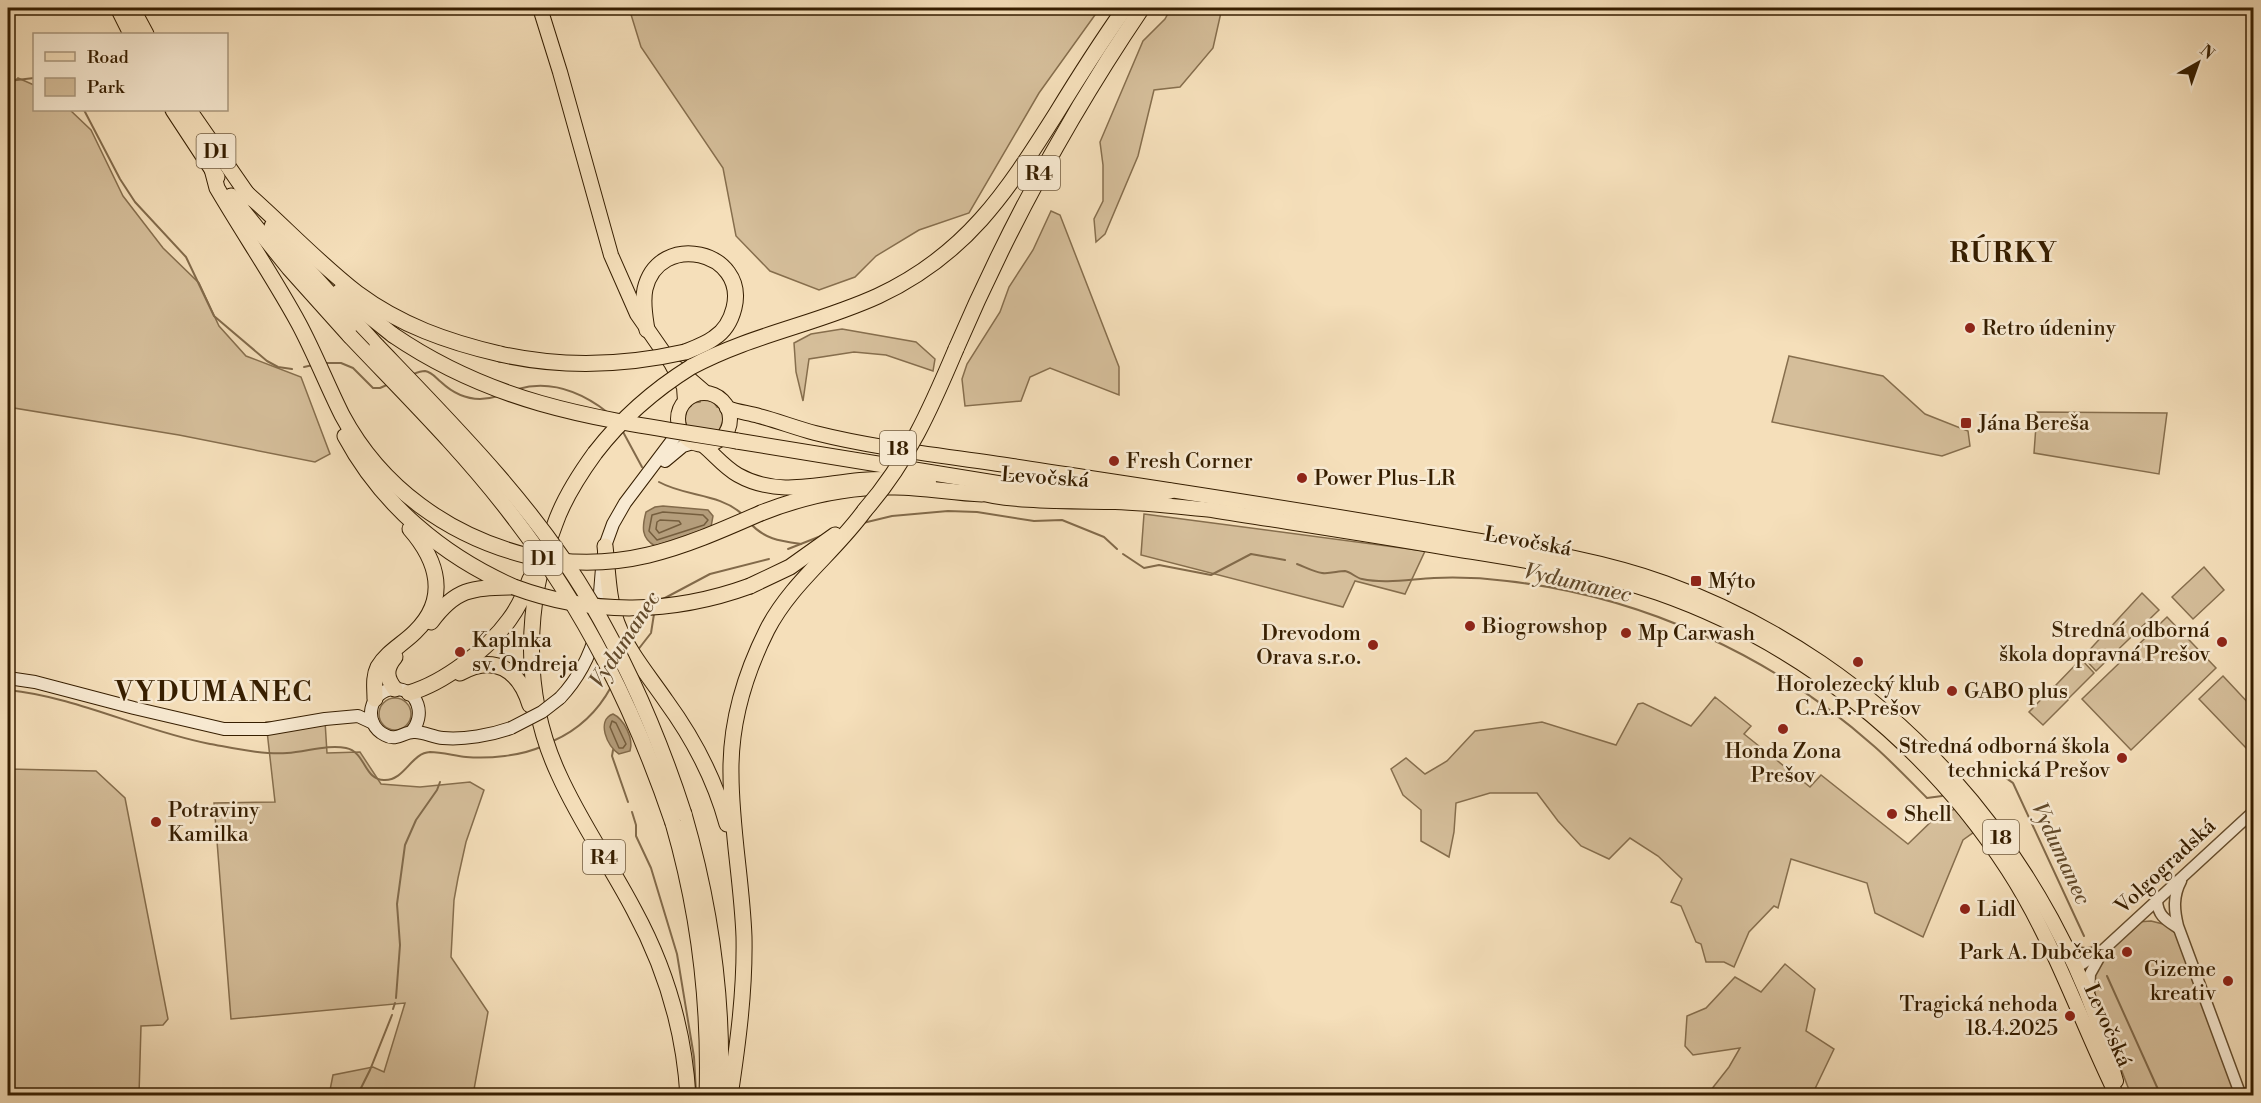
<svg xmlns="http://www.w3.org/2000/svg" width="2261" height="1103" font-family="'Libre Bodoni',serif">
  <rect width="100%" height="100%" fill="#f5dfba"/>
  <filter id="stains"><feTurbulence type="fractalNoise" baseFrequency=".00333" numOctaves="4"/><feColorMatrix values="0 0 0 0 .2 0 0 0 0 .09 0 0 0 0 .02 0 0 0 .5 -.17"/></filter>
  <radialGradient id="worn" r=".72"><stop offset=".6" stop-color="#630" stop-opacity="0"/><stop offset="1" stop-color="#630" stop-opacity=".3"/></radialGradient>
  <g fill="#d5be9a" stroke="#866e4d" stroke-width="1.5">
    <polygon points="629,8 1100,8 1039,93 969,213 919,230 876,256 855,277 819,290 770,271 736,236 723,168 641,47"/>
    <polygon points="1171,8 1222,8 1213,48 1180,87 1154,90 1138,156 1105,234 1096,242 1094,219 1103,201 1103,165 1100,142 1143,41 1165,19"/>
    <polygon points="18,78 34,85 34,110 70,110 91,130 123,196 163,248 199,283 219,326 246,356 301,377 330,454 315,462 179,435 8,407 8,87"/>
    <polygon points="1051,211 1060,215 1119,367 1119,395 1050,368 1030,377 1021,401 965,406 962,379 967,364 1000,312 1009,287 1033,250"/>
    <polygon points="842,329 916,342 935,359 933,371 886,355 854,352 809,359 803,401 796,372 794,343 811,334"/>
    <polygon points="1789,356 1883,376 1925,414 1968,431 1970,446 1942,456 1772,422"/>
    <polygon points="701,399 713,401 717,407 721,408 724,418 719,431 686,427 686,423 683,421 686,414 685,410 691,406 691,403 700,402"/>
    <polygon points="2037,412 2167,413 2159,474 2034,453"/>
    <polygon points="1144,514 1425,551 1405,594 1355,581 1343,607 1141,555"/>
    <polygon points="2204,567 2224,590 2193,619 2172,597"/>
    <polygon points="2142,593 2159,610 2096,671 2083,657"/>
    <polygon points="2167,617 2216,668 2131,750 2082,699"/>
    <polygon points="2081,659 2094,673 2069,698 2056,685"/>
    <polygon points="2223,676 2253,708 2253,741 2246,748 2199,699"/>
    <polygon points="2054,686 2068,700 2043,725 2029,712"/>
    <polygon points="1715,697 1751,726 1744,734 1810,787 1821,775 1908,844 1937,816 1955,809 1974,832 1963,840 1923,937 1875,913 1867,883 1791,859 1778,908 1774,906 1749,932 1734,967 1724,962 1706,962 1701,944 1696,942 1681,906 1671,902 1682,879 1658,856 1630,838 1609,859 1581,846 1558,821 1537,793 1490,793 1456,803 1454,832 1449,857 1421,841 1421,810 1403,795 1391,769 1406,758 1425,774 1447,761 1475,731 1542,722 1616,745 1638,704 1643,703 1691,726"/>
    <circle cx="395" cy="714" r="16"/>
    <polygon points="325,721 327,753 360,752 381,784 420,787 470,782 484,790 466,842 458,878 454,900 451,957 488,1012 473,1095 329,1095 333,1075 373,1067 384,1072 405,1003 231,1019 214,803 275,802 266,722"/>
    <polygon points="8,769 96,771 125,798 168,1019 163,1025 141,1026 139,1095 8,1095"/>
    <polygon points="2151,921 2167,925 2175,929 2241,1095 2131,1095 2090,988 2103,954 2137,922"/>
    <polygon points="1785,964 1815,989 1806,1031 1834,1049 1812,1095 1707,1095 1729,1067 1740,1048 1693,1055 1685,1046 1687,1016 1706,1008 1735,977 1761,992"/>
  </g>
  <g fill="#b49d7b" stroke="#826a4a" stroke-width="1.5">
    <path d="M663,506L708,510L713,516L711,527L655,546C641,538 642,527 646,512L655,507Z"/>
    <path d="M613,714C624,719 634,739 630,751L619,754C607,747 596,720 613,714Z"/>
  </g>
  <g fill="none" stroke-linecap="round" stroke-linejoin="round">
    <g stroke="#755e3e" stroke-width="1.5">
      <polygon points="663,512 703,515 708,520 704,525 657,540 649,531 652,515"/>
      <polygon points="660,520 679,521 681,524 659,533 656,529 657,522"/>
      <polygon points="612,721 616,723 626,744 623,748 619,748 610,727"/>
    </g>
    <g stroke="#826a4a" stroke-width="2">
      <polyline points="8,81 34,78"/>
      <polyline points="84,110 120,179 135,202 186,257 214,316 267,361 278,367 292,369"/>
      <polyline points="325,363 341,363 353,368 373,388 380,388 389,384"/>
      <polyline points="304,367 313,365"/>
      <path d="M411,375C416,373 420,371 425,371C432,372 436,378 441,382C457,397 476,403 498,396"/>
      <path d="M518,389C550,380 581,392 607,412"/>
      <polyline points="622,430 642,467"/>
      <path d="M659,482C686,497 719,493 742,514"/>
      <path d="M750,523C764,539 780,541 801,544"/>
      <polyline points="863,523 892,516 948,511 977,512 1034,521 1062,520 1104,537 1117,549"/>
      <polyline points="788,549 821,536"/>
      <polyline points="1123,554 1144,568 1159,565 1211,575 1251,554 1285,560"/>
      <path d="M1297,564C1305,567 1314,572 1322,573C1330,574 1338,571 1345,571C1351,572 1356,578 1362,579C1385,584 1411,579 1434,578C1458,577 1483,578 1507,581C1642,596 1773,656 1875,747C1893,763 1910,781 1927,798L1942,796"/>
      <polyline points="663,599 710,574 769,559"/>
      <polyline points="637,651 651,633 654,614"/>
      <path d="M8,690C77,697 142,731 210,744C233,748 265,755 287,753C306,752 328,744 346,748C366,752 364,781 385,780C405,780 411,753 430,752C442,752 455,756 466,757C489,759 521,756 543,746"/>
      <path d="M553,741C578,730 598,711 611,687"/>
      <polyline points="613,750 612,756 628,802"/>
      <path d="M1981,777C1996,770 2001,774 2013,783L2084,936"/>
      <polyline points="632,812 636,825 636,836 651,868 677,954 694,1057 696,1092"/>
      <polyline points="2107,976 2161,1096"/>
      <polyline points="396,998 400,945 397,904 405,845 416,820 437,790 440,782"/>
      <polyline points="393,1009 395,1003"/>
      <polyline points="357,1096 370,1070 392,1015"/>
    </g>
    <defs>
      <g id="tertiary">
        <path d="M2181,881C2173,896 2174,910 2178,926L2241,1096"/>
        <path d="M2157,901C2158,916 2166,920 2178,928"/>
        <path d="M2063,942C2075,954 2084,956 2100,951"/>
        <polyline points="2076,968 2103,950 2254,811"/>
        <polyline points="2089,994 2090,974 2100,956"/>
      </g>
      <g id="secondary">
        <polyline points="665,461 683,446 693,443"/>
        <polyline points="8,678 35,682 134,708 224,729 267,729 325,719 358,716 373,723"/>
        <path d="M560,698C579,678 590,656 597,630L602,568L605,546L613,524L625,503L680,430"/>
        <path d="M411,732C426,717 419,688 394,689C369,690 362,724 385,735C397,742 404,731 415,732C424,732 433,737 443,738C464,740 491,735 511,728"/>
      </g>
      <g id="primary">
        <polyline points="540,8 560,72 611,255 637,314 671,363 684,387 685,401"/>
        <polyline points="677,368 706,393"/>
        <circle cx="704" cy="419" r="26"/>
        <path d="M727,408C738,412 749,413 759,416C778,421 796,428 815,433C879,449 947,456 1012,466C1149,487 1286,507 1422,531C1504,546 1587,555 1665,583C1887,663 2056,854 2116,1081"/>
        <path d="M703,445C715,455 724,467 738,475C777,497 818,484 860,480C883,478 906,479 929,482"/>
        <path d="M972,491C1011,503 1073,501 1115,502C1147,503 1180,507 1212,510C1293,523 1373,535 1454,549C1522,560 1592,570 1658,593C1801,643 1926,743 2008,870C2054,941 2080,1021 2117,1096"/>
      </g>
      <g id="motorway">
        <polyline points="118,8 131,34"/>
        <polyline points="132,8 146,34"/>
        <polyline points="173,110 217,177"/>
        <polyline points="189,110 250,198"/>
        <path d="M212,169L217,188C244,234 274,278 299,324C315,354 327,385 342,415C381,488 449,536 528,556"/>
        <path d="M244,191C282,224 317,262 357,293C400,325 448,342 500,354"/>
        <polyline points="231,196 289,268 350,336"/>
        <polyline points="272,226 301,262 377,346"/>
        <polyline points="339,292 393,335"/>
        <path d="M647,330C645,317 642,303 645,289C659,230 748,251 734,308C731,320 725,331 714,338C706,344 695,348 685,352"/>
        <path d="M956,349C1008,228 1068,117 1142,8"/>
        <path d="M691,367C750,335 817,324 878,296C966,255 1006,193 1056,114C1078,78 1101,42 1125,8"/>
        <path d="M345,436C382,505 443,556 514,587"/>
        <polyline points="737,441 1007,485 1157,493 1170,491"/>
        <path d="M595,453C579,475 564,498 555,524C524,604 522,696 559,775C580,822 610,864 634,910C665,967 684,1030 688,1096"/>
        <path d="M761,513C804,496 848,486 895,487C924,487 953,493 982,494"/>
        <path d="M605,546C608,572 608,598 617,623C628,652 649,676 666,701C693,738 715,780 727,824"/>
        <polyline points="750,586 790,567 835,535"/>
        <path d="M431,622C456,588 472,588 511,587"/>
        <path d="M395,657C385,669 386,678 395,689"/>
        <path d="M460,673C494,654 519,669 530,705"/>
        <path d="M409,693C444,683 488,649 509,620C518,608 525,593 530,579"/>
        <path d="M375,699C375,689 373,677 378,667C387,652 403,644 415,632C449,599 438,561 410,529"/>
        <path d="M684,814C711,907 724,999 720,1096"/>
        <path d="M673,823C699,913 710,1002 707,1096"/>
        <path d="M730,1096C738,1043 745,990 744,937C742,882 731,828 731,774C730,723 745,674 767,630C791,583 835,552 865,510"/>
      </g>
    </defs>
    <use href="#tertiary" stroke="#664e2e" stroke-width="13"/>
    <use href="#secondary" stroke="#361e00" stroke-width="14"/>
    <use href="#primary" stroke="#361e00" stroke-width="16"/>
    <use href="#motorway" stroke="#361e00" stroke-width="17"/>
    <use href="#tertiary" stroke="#f8ead2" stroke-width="10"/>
    <use href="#secondary" stroke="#f8ead2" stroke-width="12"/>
    <use href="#primary" stroke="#f5dfba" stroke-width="14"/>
    <use href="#motorway" stroke="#f5dfba" stroke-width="15"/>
    <defs>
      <polyline id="secondary-bridge" points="511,728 542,712 560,698"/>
      <g id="motorway-bridge">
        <path d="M393,335C503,410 610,420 737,441"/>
        <path d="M350,336C405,394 463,451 511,514C585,610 634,708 673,823"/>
        <path d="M377,346C453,425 534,506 590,601C630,669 660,740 684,814"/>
        <path d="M500,354C562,368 623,366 685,352"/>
        <path d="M595,453C622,418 654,390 691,367"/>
        <path d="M865,510C908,461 931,408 956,349"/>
        <path d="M528,556C619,575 679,549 761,513"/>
        <path d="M514,587C592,616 673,614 750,586"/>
      </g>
    </defs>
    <use href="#secondary-bridge" stroke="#361e00" stroke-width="14" stroke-linecap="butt"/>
    <use href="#motorway-bridge" stroke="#361e00" stroke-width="17" stroke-linecap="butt"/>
    <use href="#secondary-bridge" stroke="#f8ead2" stroke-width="12"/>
    <use href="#motorway-bridge" stroke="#f5dfba" stroke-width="15"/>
  </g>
  <g fill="#8f2418" stroke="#f8ead2" stroke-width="2">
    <circle cx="1970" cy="328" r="6"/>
    <rect x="1960" y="417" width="12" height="12" rx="3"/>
    <circle cx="1114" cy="461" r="6"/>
    <circle cx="1302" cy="478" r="6"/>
    <rect x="1690" y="575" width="12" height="12" rx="3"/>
    <circle cx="1470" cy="626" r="6"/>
    <circle cx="1626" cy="633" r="6"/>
    <circle cx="2222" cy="642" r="6"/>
    <circle cx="1373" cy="645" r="6"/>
    <circle cx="460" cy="652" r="6"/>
    <circle cx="1858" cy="662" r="6"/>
    <circle cx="1952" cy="691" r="6"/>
    <circle cx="1783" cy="729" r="6"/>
    <circle cx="2122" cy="758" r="6"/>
    <circle cx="1892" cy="814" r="6"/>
    <circle cx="156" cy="822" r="6"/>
    <circle cx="1965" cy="909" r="6"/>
    <circle cx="2127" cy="952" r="6"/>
    <circle cx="2228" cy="981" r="6"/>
    <circle cx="2070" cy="1016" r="6"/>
  </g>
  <g text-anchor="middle" stroke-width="5" stroke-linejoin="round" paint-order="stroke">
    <g fill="#f8ead2" stroke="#705b3f" stroke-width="1.5">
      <rect x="196.5" y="134" width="39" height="34" rx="4.5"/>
      <rect x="1018" y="156" width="42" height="34" rx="4.5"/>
      <rect x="880" y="431" width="36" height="34" rx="4.5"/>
      <rect x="523.5" y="541" width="39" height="34" rx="4.5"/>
      <rect x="1983" y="820" width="36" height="34" rx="4.5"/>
      <rect x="583" y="840" width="42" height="34" rx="4.5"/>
    </g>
    <g font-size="20" font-weight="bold" fill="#361e00">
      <text x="216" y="158">D1</text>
      <text x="1039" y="180">R4</text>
      <text x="898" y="455">18</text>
      <text x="543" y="565">D1</text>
      <text x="2001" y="844">18</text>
      <text x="604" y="864">R4</text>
    </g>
    <g font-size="21" fill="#361e00" stroke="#f8ead2" text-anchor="start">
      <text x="1982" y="335">Retro údeniny</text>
      <text x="1978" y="430">Jána Bereša</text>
      <text x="1126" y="468">Fresh Corner</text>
      <text x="1314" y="485">Power Plus-LR</text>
      <text x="1708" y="588">Mýto</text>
      <text x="1482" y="633">Biogrowshop</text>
      <text x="2210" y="637" text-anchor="end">Stredná odborná<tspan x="2210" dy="24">škola dopravná Prešov</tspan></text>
      <text x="1361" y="640" text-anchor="end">Drevodom<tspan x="1361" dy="24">Orava s.r.o.</tspan></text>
      <text x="1638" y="640">Mp Carwash</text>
      <text x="472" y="647">Kaplnka<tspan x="472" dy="24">sv. Ondreja</tspan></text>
      <text x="1858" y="691" text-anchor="middle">Horolezecký klub<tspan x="1858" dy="24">C.A.P. Prešov</tspan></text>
      <text x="1964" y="698">GABO plus</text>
      <text x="2110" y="753" text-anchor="end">Stredná odborná škola<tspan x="2110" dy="24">technická Prešov</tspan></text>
      <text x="1783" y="758" text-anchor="middle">Honda Zona<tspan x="1783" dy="24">Prešov</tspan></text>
      <text x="168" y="817">Potraviny<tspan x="168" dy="24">Kamilka</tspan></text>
      <text x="1904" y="821">Shell</text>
      <text x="1977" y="916">Lidl</text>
      <text x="2115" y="959" text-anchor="end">Park A. Dubčeka</text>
      <text x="2216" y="976" text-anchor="end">Gizeme<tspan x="2216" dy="24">kreativ</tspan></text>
      <text x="2058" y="1011" text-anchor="end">Tragická nehoda<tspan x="2058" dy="24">18.4.2025</tspan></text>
    </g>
    <g font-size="21" fill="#361e00" stroke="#f8ead2">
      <text transform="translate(1045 477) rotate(4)" y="7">Levočská</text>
      <text transform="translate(1528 541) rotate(10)" y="7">Levočská</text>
      <text transform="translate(2165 866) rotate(-43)" y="7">Volgogradská</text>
      <text transform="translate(2108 1025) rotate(66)" y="7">Levočská</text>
    </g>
    <g font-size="22" font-style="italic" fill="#624a2b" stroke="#f8ead2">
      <text transform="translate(1578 582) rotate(13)" y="8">Vydumanec</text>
      <text transform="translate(624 639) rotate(-57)" y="8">Vydumanec</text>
      <text transform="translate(2062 853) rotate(65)" y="8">Vydumanec</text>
    </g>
    <g font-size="27" font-weight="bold" letter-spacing="1.5" fill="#361e00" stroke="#f8ead2">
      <text x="2004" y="262">RÚRKY</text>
      <text x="214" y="701">VYDUMANEC</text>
    </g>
  </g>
  <rect width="2261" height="1103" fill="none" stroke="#f5dfba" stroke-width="30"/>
  <rect x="9" y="9" width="2243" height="1085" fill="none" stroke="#361e00" stroke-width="3"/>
  <rect x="15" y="15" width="2231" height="1073" fill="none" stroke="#361e00" stroke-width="1.5"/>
  <rect x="33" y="33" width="195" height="78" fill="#f8ead2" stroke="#aa987e" stroke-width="1.5"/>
  <rect x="45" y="52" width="30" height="9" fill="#f5dfba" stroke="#aa987e" stroke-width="1.5"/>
  <text x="87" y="63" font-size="18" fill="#361e00">Road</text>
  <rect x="45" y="78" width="30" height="18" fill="#d5be9a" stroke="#aa987e" stroke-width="1.5"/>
  <text x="87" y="93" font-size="18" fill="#361e00">Park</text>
  <g transform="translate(2198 63) rotate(40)" stroke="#f8ead2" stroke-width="4.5" paint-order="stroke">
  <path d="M0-4.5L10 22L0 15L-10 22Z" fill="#361e00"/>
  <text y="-9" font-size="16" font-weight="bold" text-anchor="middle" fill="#361e00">N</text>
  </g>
  <rect width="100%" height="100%" filter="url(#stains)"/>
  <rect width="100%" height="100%" fill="url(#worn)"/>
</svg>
